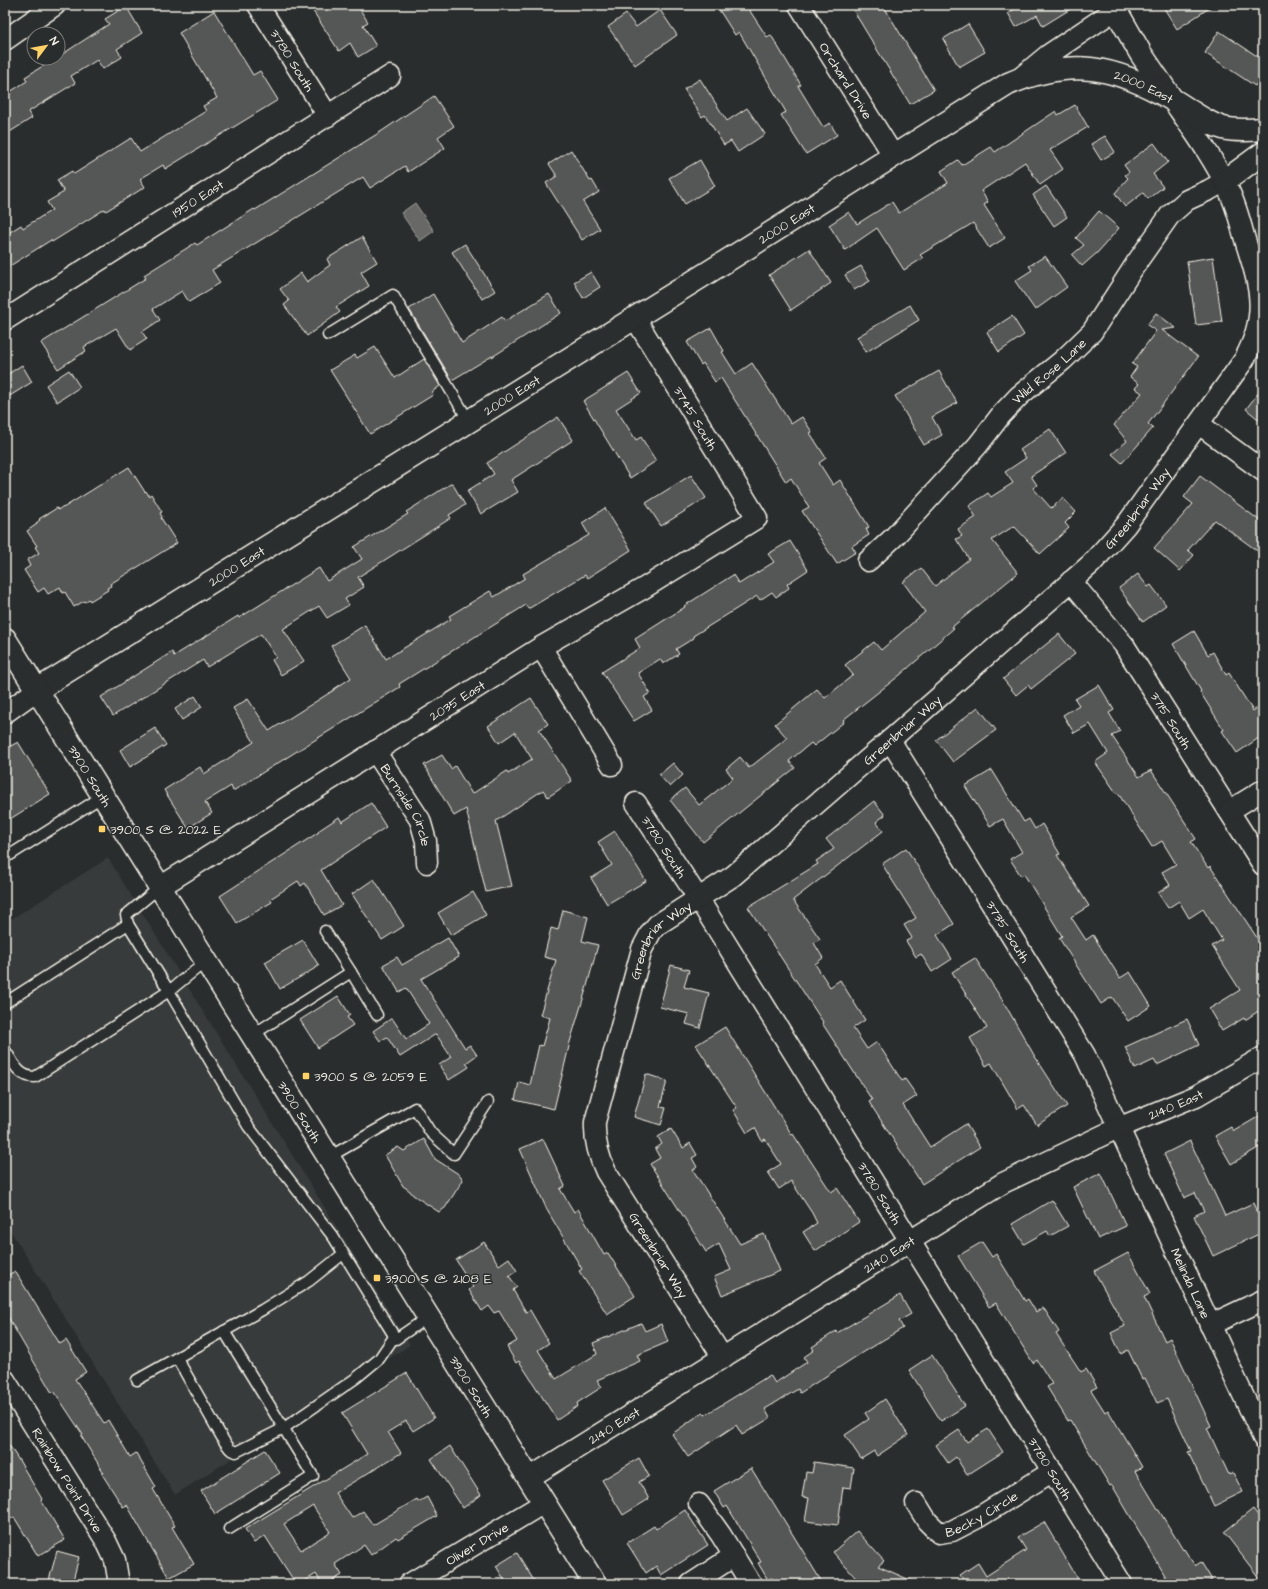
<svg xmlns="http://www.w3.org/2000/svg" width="1268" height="1589" font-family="'Architects Daughter',sans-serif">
  <rect width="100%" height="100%" fill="#2a2d2e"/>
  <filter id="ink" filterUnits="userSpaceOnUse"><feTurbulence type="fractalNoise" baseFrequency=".025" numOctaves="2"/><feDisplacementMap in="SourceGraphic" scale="8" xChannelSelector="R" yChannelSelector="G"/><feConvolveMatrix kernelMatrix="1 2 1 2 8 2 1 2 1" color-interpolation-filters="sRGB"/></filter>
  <g filter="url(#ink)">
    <polygon fill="#373a3a" points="108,858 410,1345 175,1495 5,1222 5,923"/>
    <polygon fill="#676866" stroke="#9f9f9a" points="415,203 434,231 420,241 401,213"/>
    <g fill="#555756" stroke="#f4f1e8" fill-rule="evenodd">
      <polygon points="309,5 357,5 368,22 363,25 376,46 358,57 350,43 339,51"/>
      <polygon points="716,5 746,5 767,37 771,35 801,85 798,86 823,127 830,123 837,135 806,154 781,115 786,112 739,32 735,35"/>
      <polygon points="850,5 883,5 934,90 910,104"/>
      <polygon points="1022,5 1077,5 1043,26 1037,15 1016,27 1008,13"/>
      <polygon points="1162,5 1214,5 1177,29"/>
      <polygon points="126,6 142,33 117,49 122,57 103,69 97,60 71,76 75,83 28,112 32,118 5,135 5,95 27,81 25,77 56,58 58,58 58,57 109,24 105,19"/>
      <polygon points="660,10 677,35 635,65 608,27 626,14 636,27"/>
      <polygon points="214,11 253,75 260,71 278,100 165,169 163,165 140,179 145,187 106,211 105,209 52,242 51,240 5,269 5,235 21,225 23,228 52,210 47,202 64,192 57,180 72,171 74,174 131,138 140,152 206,111 203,106 217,98 179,33"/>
      <polygon points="968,24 985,52 959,67 943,39"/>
      <polygon points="1219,31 1263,60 1263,74 1255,86 1205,53"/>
      <polygon points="700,79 727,121 747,108 765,134 738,152 731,141 724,145 705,115 702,117 684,89"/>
      <polygon points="434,96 454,126 438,137 445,148 408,172 405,166 370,188 363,177 212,270 220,283 189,302 182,291 153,309 160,320 142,332 147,339 130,350 116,328 84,347 86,351 58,369 41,343 146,278 144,275 195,243 197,245 254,209 255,210 382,131"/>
      <polygon points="1075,105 1088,127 1050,150 1063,169 1040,185 1025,162 981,191 988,202 984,205 1005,238 989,248 973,223 920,255 923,258 904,270 877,228 845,250 829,225 849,212 857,224 892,202 899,213 948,183 941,171 958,160 962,165 991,147 995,152 1056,111 1058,115"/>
      <polygon points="1105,136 1115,152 1101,160 1091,144"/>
      <polygon points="1154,143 1168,162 1153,174 1163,187 1148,199 1143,193 1125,207 1115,193 1128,178 1125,175 1129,172 1124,165"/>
      <polygon points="571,150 590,181 592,180 599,192 583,202 600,229 582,240 546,183 557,176 549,164"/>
      <polygon points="700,160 715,186 685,204 669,178"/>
      <polygon points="1046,186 1067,217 1054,226 1033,195"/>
      <polygon points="1099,211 1119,228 1098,252 1082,266 1072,255 1084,245 1076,238"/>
      <polygon points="362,237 377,262 361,272 369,286 336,307 340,312 307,336 284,305 289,301 280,289 301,273 307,282 330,265 327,259"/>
      <polygon points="465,244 495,291 482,299 452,252"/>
      <polygon points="809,249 831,283 791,310 769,275"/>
      <polygon points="1045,256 1067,287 1035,310 1015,281 1032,270 1029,266"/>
      <polygon points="1213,257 1222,322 1196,325 1187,261"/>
      <polygon points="861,266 870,281 854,290 845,275"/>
      <polygon points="591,272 600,287 583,298 574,282"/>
      <polygon points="433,294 462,343 502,317 505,321 549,294 561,313 492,357 492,356 452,380 409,309"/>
      <polygon points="910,305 919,320 866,352 857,337"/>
      <polygon points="1156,313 1176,328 1162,330 1198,357 1148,424 1153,428 1122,463 1112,454 1127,441 1114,425 1142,393 1135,388 1139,384 1130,377 1137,367 1132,364 1156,331 1147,325"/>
      <polygon points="1012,316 1024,335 999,352 987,332"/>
      <polygon points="711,328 724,351 722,352 736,374 752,363 791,424 802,417 812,432 810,433 826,458 819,463 833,485 840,480 869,527 866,529 869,535 852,546 856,552 837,564 802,511 809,507 791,478 786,482 721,378 715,382 703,363 701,365 687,342"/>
      <polygon points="375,347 395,378 424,359 440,386 432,392 433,395 370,434 330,370 355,355 357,358"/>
      <polygon points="22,365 32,382 5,399 5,376"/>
      <polygon points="69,370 80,387 57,402 46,385"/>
      <polygon points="939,371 957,403 932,417 942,435 924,445 895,396"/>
      <polygon points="628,373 641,393 616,409 636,440 641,437 656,461 630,478 583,401"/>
      <polygon points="1263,387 1263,423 1246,409"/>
      <polygon points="558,417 573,440 511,480 518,492 481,514 467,491 494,474 487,463"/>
      <polygon points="1050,429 1066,453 1031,476 1037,485 1033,488 1051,508 1063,498 1076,512 1065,523 1069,528 1040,554 1014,526 992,540 1018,573 952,627 954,628 900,675 843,720 844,722 814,746 811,743 789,761 795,768 703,842 670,800 685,788 699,805 733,778 726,769 740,757 749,768 787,738 775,724 817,689 825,698 853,675 845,665 874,642 881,650 925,612 903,582 921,568 935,586 969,559 956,539 962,536 958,529 976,517 969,506 988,493 991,497 1013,483 1005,472 1026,458 1020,450"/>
      <polygon points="129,467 145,492 146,491 149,496 151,494 162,512 160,513 162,517 161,518 177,543 110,584 111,586 107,588 108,590 90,601 89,599 85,602 84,601 74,607 65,592 63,593 60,587 48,594 44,588 38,592 24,570 30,566 27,560 39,553 35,547 37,546 27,531 37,524 36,523 40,520 39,519 57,508 58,510 62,507 63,508"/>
      <polygon points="691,475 706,498 661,526 646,503"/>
      <polygon points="1200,476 1263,523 1263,555 1215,520 1188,550 1194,555 1180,571 1154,548 1193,504 1184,497"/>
      <polygon points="452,483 465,505 449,515 451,518 358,577 364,587 345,599 349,605 327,618 319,606 283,629 304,661 281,675 272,660 276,657 261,634 207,667 203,660 113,716 101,697 172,652 174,656 238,616 239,618 319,568 327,581 362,559 354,547 408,514 406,512"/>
      <polygon points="605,508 631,550 587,578 585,575 528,609 526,605 399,684 400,687 233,791 231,786 205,802 212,813 188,828 164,790 200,767 204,774 254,742 233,708 248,699 269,731 334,690 334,689 351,678 331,646 365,625 386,659 451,619 449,616 490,591 494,597 525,578 523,574 589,535 582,523"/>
      <polygon points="790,541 808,570 787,584 789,588 776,597 772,592 760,600 757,596 693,636 694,638 676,649 679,654 663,664 660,659 638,673 650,693 644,697 652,710 634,721 602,672 640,648 635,639 685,607 684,606 733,575 739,584 774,562 768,554"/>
      <polygon points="1138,574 1148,587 1151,585 1166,605 1143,622 1119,588"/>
      <polygon points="1194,631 1208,655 1213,652 1226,675 1229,673 1253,711 1257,708 1263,717 1263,735 1237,753 1222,731 1224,730 1200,692 1201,691 1173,644"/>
      <polygon points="1059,634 1075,654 1031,689 1028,685 1016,695 1003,679"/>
      <polygon points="1099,685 1114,710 1109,713 1120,731 1112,736 1139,777 1151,770 1196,839 1191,842 1208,868 1210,866 1263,947 1263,1008 1245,1020 1244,1018 1222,1031 1209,1009 1240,990 1212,946 1222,940 1203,909 1189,918 1179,901 1168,908 1158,893 1170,885 1162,872 1176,864 1162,841 1152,847 1118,793 1117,794 1095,762 1108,753 1090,724 1074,733 1063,715 1079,705 1075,699"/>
      <polygon points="195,696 202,707 182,720 175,709"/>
      <polygon points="531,698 548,724 539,730 572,781 548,797 543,790 496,821 512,886 486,892 466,809 454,816 424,765 442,755 451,769 455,766 472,794 507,771 508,774 532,759 515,732 499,743 488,726"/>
      <polygon points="978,707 996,730 953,762 936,740"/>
      <polygon points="155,728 166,745 130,767 120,750"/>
      <polygon points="18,742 50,794 10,819 5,811 5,749"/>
      <polygon points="673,763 683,775 670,787 659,775"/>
      <polygon points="992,770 1024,822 1029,819 1035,829 1042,824 1060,854 1057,855 1089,906 1071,917 1086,940 1093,935 1120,978 1130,972 1151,1006 1128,1021 1112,997 1101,1004 1059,938 1062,936 1024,874 1021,876 1010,859 1022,852 1003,819 990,826 965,786"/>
      <polygon points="874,801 885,815 876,822 883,831 793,900 820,939 814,943 823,958 815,964 830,987 840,980 865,1020 853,1028 867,1049 877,1042 902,1081 905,1079 917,1096 903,1105 930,1147 966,1124 980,1147 922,1184 869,1102 872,1100 822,1023 823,1022 748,907 818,864 816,861 834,849 826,839"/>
      <polygon points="371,803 386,827 321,870 342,905 324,915 305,883 301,886 298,881 270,899 272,902 237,923 220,896 319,832 318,831 339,817 342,822"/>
      <polygon points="615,831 646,881 607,904 591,878 612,865 598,842"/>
      <polygon points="906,848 954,924 937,935 952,959 932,972 921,954 916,957 906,941 912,938 904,925 916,918 882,864"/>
      <polygon points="374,879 404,926 382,940 352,894"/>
      <polygon points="473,892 486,915 451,935 438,913"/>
      <polygon points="563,910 588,917 582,941 598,945 587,986 570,1042 554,1109 515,1100 519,1082 530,1085 539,1045 542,1046 550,1018 540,1015 556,960 544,957 551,928 558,930"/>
      <polygon points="448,938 459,957 421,979 465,1048 470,1045 477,1055 466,1063 469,1067 449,1080 439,1065 451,1057 436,1034 400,1057 387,1037 380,1041 373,1031 392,1018 406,1039 429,1024 406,988 399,992 383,965 397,957 402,965"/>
      <polygon points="303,940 319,966 280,989 265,962"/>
      <polygon points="975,958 1003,1001 1034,1055 1067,1106 1037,1125 1024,1105 1018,1109 991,1063 986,1066 970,1038 987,1028 952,972"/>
      <polygon points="671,965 689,970 684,987 709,993 700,1028 686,1024 689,1014 660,1007"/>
      <polygon points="338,996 350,1015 347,1017 353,1025 318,1048 300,1020"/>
      <polygon points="1187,1019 1199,1045 1157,1065 1154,1060 1135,1069 1125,1047"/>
      <polygon points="725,1027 792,1135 793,1134 831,1192 837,1188 859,1222 815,1251 803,1232 817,1223 812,1213 791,1181 779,1189 768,1172 781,1164 765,1139 762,1141 755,1128 747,1133 733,1110 737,1108 696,1045"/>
      <polygon points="646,1074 667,1081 660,1107 666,1108 661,1125 634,1117"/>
      <polygon points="1263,1114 1263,1145 1231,1164 1215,1136 1231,1127 1234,1131"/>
      <polygon points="671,1129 683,1148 690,1143 697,1155 692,1158 697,1167 693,1170 740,1244 764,1234 780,1271 722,1295 714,1277 731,1270 719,1244 706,1252 650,1164 660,1158 655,1149 662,1144 658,1137"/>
      <polygon points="424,1139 435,1159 460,1175 463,1180 445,1208 439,1212 413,1195 410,1191 403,1186 385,1155 398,1147 404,1151"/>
      <polygon points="543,1139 565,1186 560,1189 574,1212 578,1209 604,1255 608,1253 635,1296 607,1314 579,1271 582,1269 547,1210 520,1149"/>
      <polygon points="1190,1141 1225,1216 1253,1203 1263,1225 1263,1232 1213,1256 1194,1216 1204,1211 1195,1193 1184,1198 1164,1154"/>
      <polygon points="1101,1173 1126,1226 1098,1239 1073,1187"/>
      <polygon points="1052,1200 1068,1226 1050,1236 1047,1231 1024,1244 1012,1224"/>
      <polygon points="484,1242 499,1265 509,1258 517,1271 509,1276 517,1287 513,1290 526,1312 530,1310 549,1343 538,1350 556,1379 597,1354 593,1343 641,1323 645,1331 661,1324 668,1342 637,1355 640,1361 597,1380 602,1387 577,1403 578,1406 557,1420 519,1361 516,1363 507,1347 517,1341 499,1311 494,1313 489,1306 482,1311 469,1290 473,1287 456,1260"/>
      <polygon points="982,1242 992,1257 996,1254 1025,1301 1028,1299 1036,1312 1043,1307 1059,1332 1056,1334 1081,1372 1086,1369 1097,1387 1091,1390 1105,1412 1108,1410 1142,1467 1135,1471 1183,1550 1184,1549 1195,1566 1201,1562 1212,1580 1204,1584 1170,1584 1112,1485 1110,1486 1070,1420 1068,1421 1047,1387 1052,1384 1037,1360 1033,1363 996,1303 989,1307 958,1256"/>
      <polygon points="1128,1253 1150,1294 1144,1297 1165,1341 1170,1338 1211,1426 1207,1428 1229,1475 1233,1473 1243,1492 1214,1506 1188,1452 1191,1451 1167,1399 1157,1403 1145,1378 1142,1379 1128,1350 1121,1354 1111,1333 1125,1326 1094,1271"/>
      <polygon points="15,1271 60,1344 66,1340 86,1372 75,1379 104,1423 108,1420 130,1457 136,1453 156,1487 153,1489 175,1526 172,1527 194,1564 169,1578 127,1505 123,1507 102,1474 104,1473 81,1436 83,1435 54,1391 52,1393 5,1312 5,1277"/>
      <polygon points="900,1295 911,1314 899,1321 903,1328 863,1352 800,1393 798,1389 765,1409 770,1418 742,1435 736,1425 688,1457 672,1434 703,1412 705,1415 770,1375 775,1383 807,1362 804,1357 814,1350 812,1347 836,1331 837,1333"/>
      <polygon points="932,1355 965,1406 941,1421 909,1370"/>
      <path d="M407,1373L434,1418L413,1431L406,1421L388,1432L401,1453L335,1493L352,1518L363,1511L373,1525L417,1499L418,1502L427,1497L437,1516L398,1539L396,1537L371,1555L364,1545L335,1564L342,1575L327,1584H322L316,1574L300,1584H296L265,1536L254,1543L245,1529L367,1454L342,1413ZM313,1506L330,1532L301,1550L284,1524Z"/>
      <polygon points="885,1399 908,1435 877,1456 874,1451 861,1459 845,1435 869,1419 865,1413"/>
      <polygon points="988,1429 1003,1452 967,1475 956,1457 948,1463 936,1445 959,1430 967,1442"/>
      <polygon points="5,1439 20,1462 42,1499 41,1500 65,1540 38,1556 14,1517 5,1522"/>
      <polygon points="450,1446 481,1495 463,1508 431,1459"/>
      <polygon points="265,1450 280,1473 215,1514 201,1491"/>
      <polygon points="639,1458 649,1476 639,1482 649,1499 623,1515 602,1480"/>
      <polygon points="814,1462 854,1468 851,1488 843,1487 838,1525 805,1521 809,1498 802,1497 806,1472 812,1473"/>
      <polygon points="751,1468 770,1499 771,1499 823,1584 775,1584 772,1578 768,1580 758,1563 761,1562 727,1506 724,1508 714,1491"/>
      <polygon points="1253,1509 1263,1522 1263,1583 1224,1532"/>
      <polygon points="685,1510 708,1545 661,1575 656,1566 646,1573 627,1543 654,1526 656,1529"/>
      <polygon points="1044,1522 1081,1584 966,1584 960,1575 978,1563 986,1576 1026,1550 1018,1537"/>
      <polygon points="857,1531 884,1561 878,1566 919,1584 861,1584 833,1552"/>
      <polygon points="57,1551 79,1557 72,1584 48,1584"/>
      <polygon points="517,1553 536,1584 507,1584 496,1566"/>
    </g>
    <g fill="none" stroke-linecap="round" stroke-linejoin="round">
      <defs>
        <g id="service">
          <polyline points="328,335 393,295 469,421"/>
          <polyline points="5,848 10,855 103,796"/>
          <polyline points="206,961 169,991 248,1126 334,1238 396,1339 428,1317"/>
          <polyline points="351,972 377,1015"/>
          <polyline points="5,1003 128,924"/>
          <polyline points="252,1035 351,972 325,931"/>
          <path d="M5,1050C13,1062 18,1077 35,1077L169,991L128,924L126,915L160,887"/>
          <polyline points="329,1157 415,1108 431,1133 454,1154 488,1102"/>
          <polyline points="224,1331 313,1476 229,1529"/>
          <polyline points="177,1358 224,1441 230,1449 236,1452 284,1428 356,1378 379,1359 394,1337"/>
          <polyline points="137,1380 262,1310 309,1281 343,1254"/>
        </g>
        <g id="minor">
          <path id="s1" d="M258,5L328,116"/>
          <path id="s2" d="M799,5L893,155"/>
          <polyline points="5,40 55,5"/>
          <polyline points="1019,79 1048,55 1115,10"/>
          <path id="s3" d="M5,320L390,76"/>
          <polyline points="1199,424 1263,471"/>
          <path id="s4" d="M868,561L894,537L978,445L1001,415L1019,396L1063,360L1092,332L1137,262L1170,215L1187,200L1209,190L1225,181"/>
          <path id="s5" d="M1071,581L1124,645L1263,865"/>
          <polyline points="541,647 612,765"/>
          <polyline points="5,713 37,690"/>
          <path id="s6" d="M890,740L1085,1055L1263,1438"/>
          <path id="s7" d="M375,751L420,820L426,841L427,863"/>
          <path id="s8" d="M636,803L698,898L1122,1584"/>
          <polyline points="1229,811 1263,790"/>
          <path id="s9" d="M160,887L541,647L644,588L757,518L635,318"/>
          <polyline points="1210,1325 1263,1300"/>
          <path id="s10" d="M723,1358L606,1172C598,1155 594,1140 595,1122L642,949L651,932L657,925L733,876L890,740L1091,564L1126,525L1244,360C1268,316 1261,290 1246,243C1241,226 1237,207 1229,191C1214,159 1193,130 1173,101"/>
          <path id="s11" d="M5,1380L106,1541L115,1560L119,1584"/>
          <path id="s12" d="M529,1478L1003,1183L1118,1128L1196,1096L1263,1057"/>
          <path id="s13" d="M916,1503L927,1521L939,1533L952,1531L979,1517L1053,1471"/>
          <polyline points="699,1504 721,1535 751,1584"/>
          <path id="s14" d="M409,1584L544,1503"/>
          <polyline points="691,1584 734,1556"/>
        </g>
        <g id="tertiary">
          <polyline points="1113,5 1141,54 1171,98"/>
          <polyline points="1225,181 1263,153"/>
          <path id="s15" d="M37,690L728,260L1008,84C1071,57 1115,66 1173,100C1189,109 1205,123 1223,128C1235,131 1251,130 1263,129"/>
        </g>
        <g id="secondary">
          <path id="s16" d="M5,639L595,1584"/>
        </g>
      </defs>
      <use href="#service" stroke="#f4f1e8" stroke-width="13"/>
      <use href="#minor" stroke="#f4f1e8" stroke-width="23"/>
      <use href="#tertiary" stroke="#f4f1e8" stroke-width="25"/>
      <use href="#secondary" stroke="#f4f1e8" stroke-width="25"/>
      <use href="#service" stroke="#2a2d2e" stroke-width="10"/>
      <use href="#minor" stroke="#2a2d2e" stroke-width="20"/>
      <use href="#tertiary" stroke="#2a2d2e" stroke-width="22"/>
      <use href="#secondary" stroke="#2a2d2e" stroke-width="22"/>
    </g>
  </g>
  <g fill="#ffd166" stroke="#2a2d2e" stroke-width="1.5">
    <rect x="98" y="825" width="8" height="8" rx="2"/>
    <rect x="302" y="1072" width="8" height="8" rx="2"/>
    <rect x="373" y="1274" width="8" height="8" rx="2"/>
  </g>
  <g text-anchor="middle" stroke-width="3" stroke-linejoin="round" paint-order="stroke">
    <g font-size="13" fill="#f4f1e8" stroke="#2a2d2e">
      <text dy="5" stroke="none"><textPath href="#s1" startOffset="65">3780 South</textPath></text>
      <text dy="5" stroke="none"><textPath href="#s2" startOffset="89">Orchard Drive</textPath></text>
      <text dy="5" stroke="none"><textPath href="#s15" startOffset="1286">2000 East</textPath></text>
      <text dy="5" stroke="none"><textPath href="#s3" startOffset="228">1950 East</textPath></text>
      <text dy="5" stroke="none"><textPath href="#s15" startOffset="883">2000 East</textPath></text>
      <text dy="5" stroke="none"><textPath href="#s4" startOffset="263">Wild Rose Lane</textPath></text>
      <text dy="5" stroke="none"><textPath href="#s15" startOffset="559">2000 East</textPath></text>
      <text transform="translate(696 418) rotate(59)" y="5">3745 South</text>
      <text dy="5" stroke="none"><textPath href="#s10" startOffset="1117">Greenbriar Way</textPath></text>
      <text dy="5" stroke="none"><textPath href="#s15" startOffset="235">2000 East</textPath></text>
      <text dy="5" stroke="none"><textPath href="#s9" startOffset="351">2035 East</textPath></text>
      <text dy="5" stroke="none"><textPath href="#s5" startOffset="172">3715 South</textPath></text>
      <text dy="5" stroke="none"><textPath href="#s10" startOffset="793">Greenbriar Way</textPath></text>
      <text dy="5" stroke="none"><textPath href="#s16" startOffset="161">3900 South</textPath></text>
      <text dy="5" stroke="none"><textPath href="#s7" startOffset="63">Burnside Circle</textPath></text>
      <text dy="5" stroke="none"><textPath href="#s8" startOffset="52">3780 South</textPath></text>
      <text dy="5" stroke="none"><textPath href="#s6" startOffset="225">3735 South</textPath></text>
      <text dy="5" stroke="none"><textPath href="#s10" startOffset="469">Greenbriar Way</textPath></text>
      <text dy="5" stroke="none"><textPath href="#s12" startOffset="748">2140 East</textPath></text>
      <text dy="5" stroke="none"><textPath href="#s16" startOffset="557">3900 South</textPath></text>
      <text dy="5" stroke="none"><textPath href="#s8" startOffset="460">3780 South</textPath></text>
      <text transform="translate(659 1255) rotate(58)" y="5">Greenbriar Way</text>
      <text dy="5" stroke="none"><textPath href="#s12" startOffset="424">2140 East</textPath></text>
      <text dy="5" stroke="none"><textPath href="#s6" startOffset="622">Melinda Lane</textPath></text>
      <text dy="5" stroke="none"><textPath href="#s16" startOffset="881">3900 South</textPath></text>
      <text dy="5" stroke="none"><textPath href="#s12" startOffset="100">2140 East</textPath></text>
      <text dy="5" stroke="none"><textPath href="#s8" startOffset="784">3780 South</textPath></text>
      <text dy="5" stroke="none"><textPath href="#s11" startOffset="118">Rainbow Point Drive</textPath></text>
      <text dy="5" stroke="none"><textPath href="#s13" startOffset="85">Becky Circle</textPath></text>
      <text dy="5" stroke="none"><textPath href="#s14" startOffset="79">Oliver Drive</textPath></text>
    </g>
    <g font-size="13" fill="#f4f1e8" stroke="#2a2d2e" text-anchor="start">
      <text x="110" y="834">3900 S @ 2022 E</text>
      <text x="314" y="1081">3900 S @ 2059 E</text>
      <text x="385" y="1283">3900 S @ 2108 E</text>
    </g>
  </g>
  <rect width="1268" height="1589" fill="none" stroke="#2a2d2e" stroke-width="20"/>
  <rect x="10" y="10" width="1248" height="1569" fill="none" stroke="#f4f1e8" stroke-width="1.5" filter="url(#ink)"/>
  <g transform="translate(46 46) rotate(58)"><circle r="19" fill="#2a2d2e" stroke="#7b7b78"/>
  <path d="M0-3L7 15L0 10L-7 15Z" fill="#ffd166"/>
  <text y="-6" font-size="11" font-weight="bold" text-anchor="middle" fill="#f4f1e8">N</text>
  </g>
</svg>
